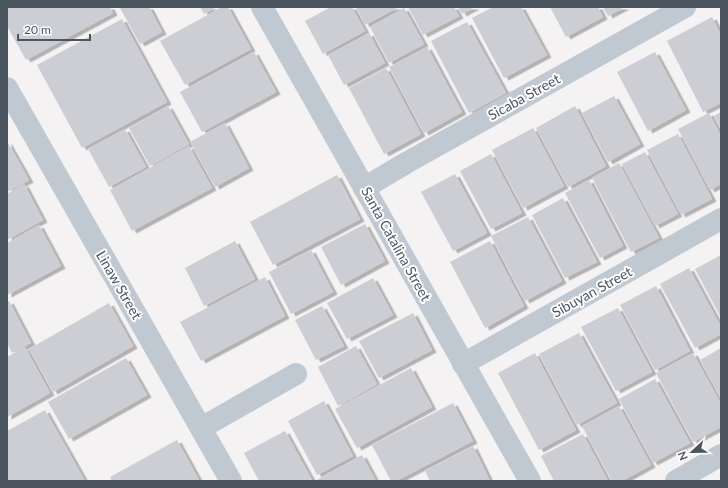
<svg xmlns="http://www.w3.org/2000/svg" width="728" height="488" font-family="Lato,sans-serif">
  <defs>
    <filter id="shadow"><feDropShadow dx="4.5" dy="2.5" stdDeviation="0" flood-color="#0004"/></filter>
  </defs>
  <rect width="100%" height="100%" fill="#f4f2f2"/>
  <g fill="#ccced4" filter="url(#shadow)">
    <polygon points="7,7 110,7 113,13 26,60 7,26"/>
    <polygon points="121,7 149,7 162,32 140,44 120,8"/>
    <polygon points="200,7 217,7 204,14"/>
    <polygon points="222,7 228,7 251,49 185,85 160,41"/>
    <polygon points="331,7 352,7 365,31 323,54 305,21"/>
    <polygon points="356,7 399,7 365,25"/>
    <polygon points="408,7 454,7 459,16 423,35"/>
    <polygon points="458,7 475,7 462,14"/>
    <polygon points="493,7 521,7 547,55 504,78 472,18"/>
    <polygon points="550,7 598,7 603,17 566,37"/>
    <polygon points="603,7 625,7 608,16"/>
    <polygon points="404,8 424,44 389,63 370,27"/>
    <polygon points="712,17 721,35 721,103 703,112 667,41"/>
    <polygon points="122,19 167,102 82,148 37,65"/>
    <polygon points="467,22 506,93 469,113 431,41"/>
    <polygon points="369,33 385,63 344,85 328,55"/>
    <polygon points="427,47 462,112 424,133 389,67"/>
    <polygon points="254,52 276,92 202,132 180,92"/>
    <polygon points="655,52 686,110 648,131 617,72"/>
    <polygon points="386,68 421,134 384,154 349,88"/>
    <polygon points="614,96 640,144 608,162 582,113"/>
    <polygon points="168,106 189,144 150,166 129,128"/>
    <polygon points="575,106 606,166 568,187 536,128"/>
    <polygon points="721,112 721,129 714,116"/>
    <polygon points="709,113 721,136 721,184 710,190 678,129"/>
    <polygon points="225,123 249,168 215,187 190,142"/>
    <polygon points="533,128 564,186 523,208 492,150"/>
    <polygon points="125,129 146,167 109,187 88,149"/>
    <polygon points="678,134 712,199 681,215 647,150"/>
    <polygon points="7,141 29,180 7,192"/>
    <polygon points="189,146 212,188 132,231 110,190"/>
    <polygon points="645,152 678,214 655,226 622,164"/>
    <polygon points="491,154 522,213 491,229 460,171"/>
    <polygon points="619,163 659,238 631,252 592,178"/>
    <polygon points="455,174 487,233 453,251 421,192"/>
    <polygon points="337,175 360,219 273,265 250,222"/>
    <polygon points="589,180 623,246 600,258 565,193"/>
    <polygon points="24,184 43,220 7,240 7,194"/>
    <polygon points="563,198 597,262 565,278 532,215"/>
    <polygon points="528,217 562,281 525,301 491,236"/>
    <polygon points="365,224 385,261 341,285 321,247"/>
    <polygon points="39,225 61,266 7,295 7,243"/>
    <polygon points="235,241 255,279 204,306 185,268"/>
    <polygon points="490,241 524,306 485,328 450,262"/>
    <polygon points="311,250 333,292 291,314 269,272"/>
    <polygon points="721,255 721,318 695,269"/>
    <polygon points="689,268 721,327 721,334 695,348 660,284"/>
    <polygon points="265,277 285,316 201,361 180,322"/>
    <polygon points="373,278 393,315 347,339 327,303"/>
    <polygon points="656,286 690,351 655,370 620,305"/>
    <polygon points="9,301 31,343 12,353 7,343 7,302"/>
    <polygon points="109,303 133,346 53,392 29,349"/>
    <polygon points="322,306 344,346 316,360 295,320"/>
    <polygon points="618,308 652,372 616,391 581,327"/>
    <polygon points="413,313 432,350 379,378 359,341"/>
    <polygon points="579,333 617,403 577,425 539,354"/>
    <polygon points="356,346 377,384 338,406 318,367"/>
    <polygon points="25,347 50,393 7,417 7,357"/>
    <polygon points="721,348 721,399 700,360"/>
    <polygon points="535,353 576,430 539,450 498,373"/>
    <polygon points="693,353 721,404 721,427 693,442 656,373"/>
    <polygon points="126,358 147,395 69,439 48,402"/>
    <polygon points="411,368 432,407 357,448 335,409"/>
    <polygon points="655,379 690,443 653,463 619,399"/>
    <polygon points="324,401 353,456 317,475 288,421"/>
    <polygon points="453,403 473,441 396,481 391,481 372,445"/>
    <polygon points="619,406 651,465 622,481 612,481 582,426"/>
    <polygon points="45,410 85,481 7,481 7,431"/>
    <polygon points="285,431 312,480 310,481 259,481 244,453"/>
    <polygon points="583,434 608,481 554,481 541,456"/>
    <polygon points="177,440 199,480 112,481 110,477"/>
    <polygon points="473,446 490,481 430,481 425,471"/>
    <polygon points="362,455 376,481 315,481"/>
  </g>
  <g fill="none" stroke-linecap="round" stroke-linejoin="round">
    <g stroke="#c0c9d1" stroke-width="22">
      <polyline points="262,7 530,481"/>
      <polyline points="7,88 231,481"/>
      <polyline points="364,188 406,163 685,7"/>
      <polyline points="463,364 721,219"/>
      <polyline points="201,428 296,374"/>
      <polyline points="676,481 721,455"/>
    </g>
  </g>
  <g text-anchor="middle" stroke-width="4" stroke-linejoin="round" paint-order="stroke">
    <g font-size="14" fill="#4a5560" stroke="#fff">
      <text transform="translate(524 97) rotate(-29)" y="5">Sicaba Street</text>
      <text transform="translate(396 244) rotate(61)" y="5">Santa Catalina Street</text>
      <text transform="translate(119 285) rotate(60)" y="5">Linaw Street</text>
      <text transform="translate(592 292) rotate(-29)" y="5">Sibuyan Street</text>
    </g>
  </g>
  <rect width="728" height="488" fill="none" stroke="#4a5560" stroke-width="16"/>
  <g transform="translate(692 452) rotate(248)" stroke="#ffffff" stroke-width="3" paint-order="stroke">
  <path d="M0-3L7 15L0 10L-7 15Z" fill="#4a5560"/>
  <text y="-6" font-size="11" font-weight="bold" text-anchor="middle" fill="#4a5560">N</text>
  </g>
  <path d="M18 34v6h72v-6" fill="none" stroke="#4a5560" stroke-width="2"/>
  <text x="24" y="34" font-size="12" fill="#4a5560" stroke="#ffffff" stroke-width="3" paint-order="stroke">20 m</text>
</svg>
